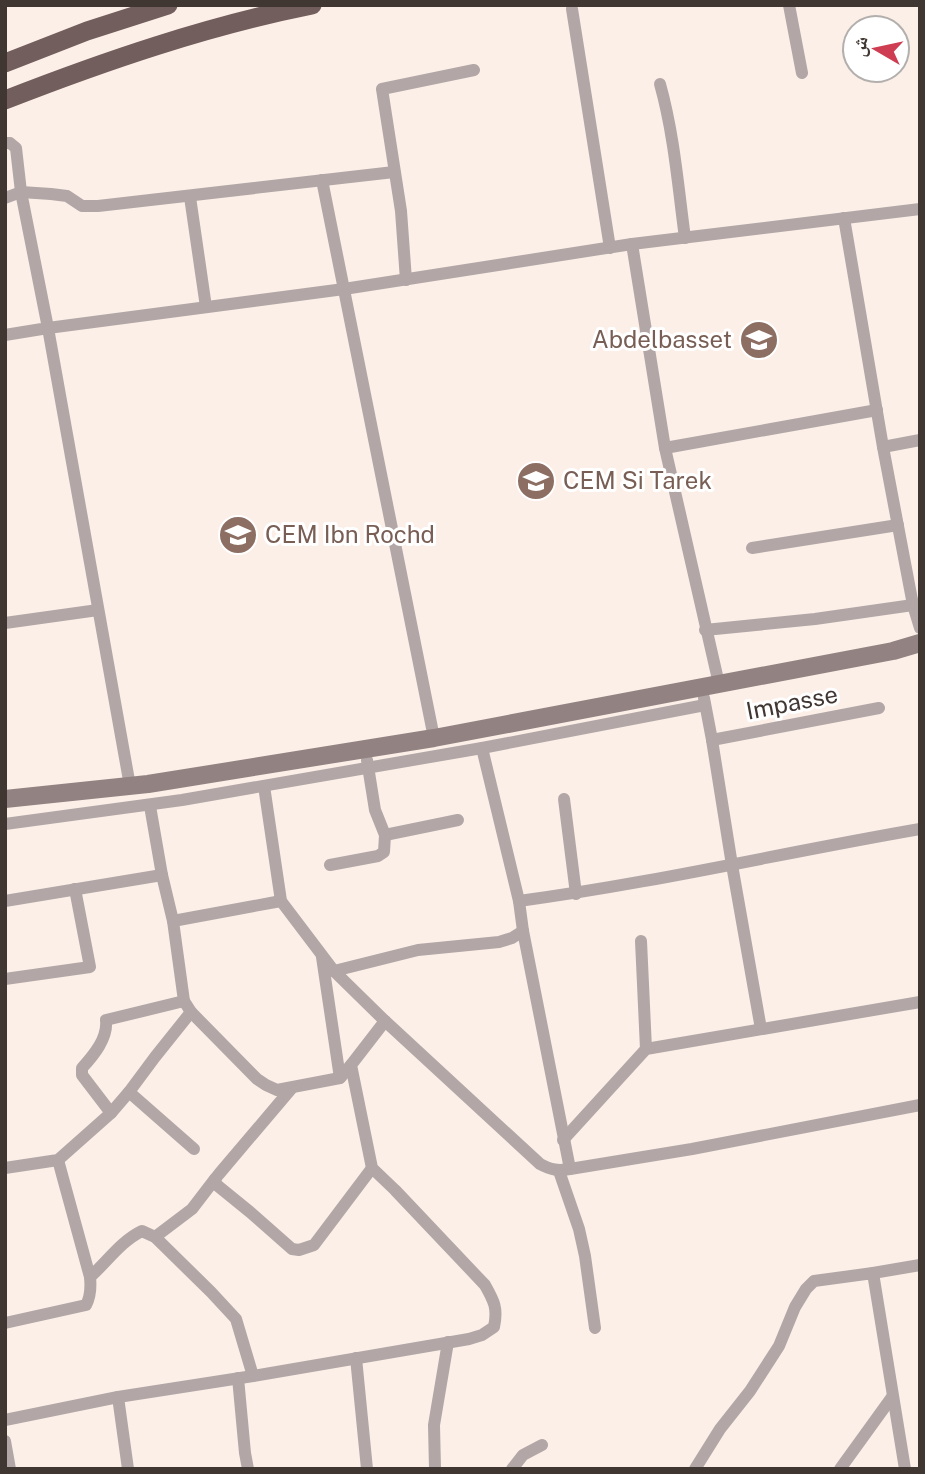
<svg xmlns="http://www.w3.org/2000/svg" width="925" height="1474" font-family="'Public Sans','Noto Naskh Arabic',sans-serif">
  <rect width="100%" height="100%" fill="#fcefe8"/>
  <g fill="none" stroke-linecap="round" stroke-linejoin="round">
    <g stroke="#b2a7a6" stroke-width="12">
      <polyline points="789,5 802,73"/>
      <polyline points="572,9 610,248"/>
      <path d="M660,84C674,134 678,186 685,238"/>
      <polyline points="5,143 10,143 16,148 21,192 48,328 5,335"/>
      <polyline points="322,180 434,738"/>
      <polyline points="190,197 206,307"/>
      <polyline points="5,198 21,192 51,194 67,196 82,206 98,206 394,172"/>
      <polyline points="844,218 883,447 913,605 920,628"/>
      <polyline points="632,244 665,448 719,684"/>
      <polyline points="406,280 401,211 382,89 474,70"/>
      <polyline points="883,447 920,440"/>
      <polyline points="665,448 877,410"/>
      <polyline points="752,548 898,525"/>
      <polyline points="5,623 98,610"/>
      <polyline points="705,630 815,619 920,604"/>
      <polyline points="704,698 712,740 732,865 761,1029"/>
      <polyline points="712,740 879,708"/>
      <polyline points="130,786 48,328 344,289 632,244 920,209"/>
      <path d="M264,786L281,901L334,971L385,1021L540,1164C551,1170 558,1171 570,1169L523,931L519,901L482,748"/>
      <polyline points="564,799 576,894"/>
      <polyline points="150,806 162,875 173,921 184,1001 191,1012 257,1079 266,1085 277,1090 340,1078 351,1065"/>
      <polyline points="5,824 182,800 482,748 705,705"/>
      <polyline points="385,835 458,820"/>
      <polyline points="330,865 378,856 384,852 385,835 375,810 367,760"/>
      <polyline points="5,901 162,875"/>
      <path d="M519,901C654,883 786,852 920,829"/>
      <polyline points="173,921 281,901"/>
      <polyline points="641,941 646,1049"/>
      <polyline points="322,957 340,1078"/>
      <polyline points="334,971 418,950 499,942 512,938 523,931"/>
      <polyline points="5,979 90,967 75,889"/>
      <polyline points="291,1089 219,1174 215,1179 216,1183 218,1186 250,1212 292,1249 299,1250 314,1245 372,1168"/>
      <polyline points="129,1092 194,1149"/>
      <path d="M111,1113L82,1075V1068C94,1055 108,1038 106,1020L184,1001"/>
      <polyline points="563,1140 646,1049 920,1002"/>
      <polyline points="5,1168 58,1160 111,1113 129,1092 155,1057 191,1012"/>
      <polyline points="570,1169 692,1149 920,1105"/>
      <polyline points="559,1171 579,1229 585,1256 595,1328"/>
      <polyline points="155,1237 192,1209 215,1179"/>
      <polyline points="873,1273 920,1265"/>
      <path d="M90,1277C107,1262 121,1241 142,1231L155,1237L211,1292L236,1319L253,1376"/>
      <path d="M5,1323L86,1305C91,1296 91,1287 90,1277L58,1160"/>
      <polyline points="356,1358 367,1469"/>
      <polyline points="238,1378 245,1453 248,1469"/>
      <polyline points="118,1397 128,1469"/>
      <path d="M5,1420L118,1397L253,1376L469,1339L482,1335L494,1327C498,1308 494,1301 485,1285L395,1190L372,1168L351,1065L385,1021"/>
      <polyline points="5,1441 10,1469"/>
      <polyline points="435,1469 434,1425 448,1342"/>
      <polyline points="512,1469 523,1455 542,1445"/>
      <polyline points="695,1469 720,1429 750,1391 779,1346 795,1307 806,1289 814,1281 873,1273 905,1469"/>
      <polyline points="840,1469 892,1397"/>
    </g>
    <polyline stroke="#928382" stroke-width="18" points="5,799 148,784 434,738 893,651 920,643"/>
    <g stroke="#725e5d" stroke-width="19">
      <polyline points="5,63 87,31 168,5"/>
      <path d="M5,100C105,61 207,26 312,5"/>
    </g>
  </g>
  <defs>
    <symbol id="school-disc" viewBox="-11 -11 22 22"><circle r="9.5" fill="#8d6e63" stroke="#fff"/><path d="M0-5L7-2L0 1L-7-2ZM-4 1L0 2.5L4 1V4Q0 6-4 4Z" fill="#fff"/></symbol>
  </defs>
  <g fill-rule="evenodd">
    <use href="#school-disc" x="737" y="318" width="44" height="44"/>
    <use href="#school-disc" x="514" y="459" width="44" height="44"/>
    <use href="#school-disc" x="216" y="513" width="44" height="44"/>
  </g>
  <g text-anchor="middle" stroke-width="6" stroke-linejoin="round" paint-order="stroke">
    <g font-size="24" fill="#785e54" stroke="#fff" text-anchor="start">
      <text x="732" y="348" text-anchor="end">Abdelbasset</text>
      <text x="563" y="489">CEM Si Tarek</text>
      <text x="265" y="543">CEM Ibn Rochd</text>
    </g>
    <g font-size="24" fill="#403733" stroke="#fff">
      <text transform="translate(792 703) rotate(-11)" y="8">Impasse</text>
    </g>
  </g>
  <rect width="925" height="1474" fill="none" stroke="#403733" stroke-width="14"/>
  <g transform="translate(876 49) rotate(279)"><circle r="33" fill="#ffffff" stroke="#b3afad" stroke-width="2"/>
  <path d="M0-5L12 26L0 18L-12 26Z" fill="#ce3d51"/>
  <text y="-10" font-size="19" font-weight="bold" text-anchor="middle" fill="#403733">ش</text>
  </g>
</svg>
